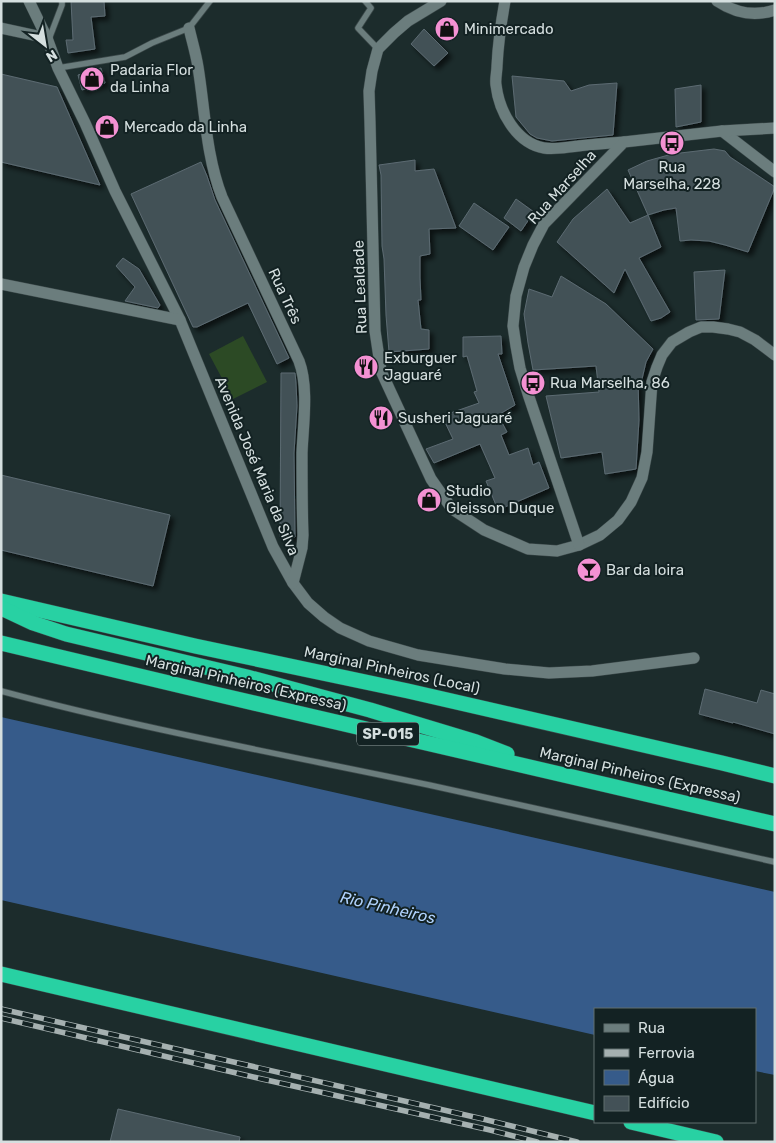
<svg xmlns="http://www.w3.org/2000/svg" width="776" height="1143" font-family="Rubik,sans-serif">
  <defs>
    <filter id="shadow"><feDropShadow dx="4" dy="4" stdDeviation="2.5" flood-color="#0009"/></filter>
  </defs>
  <rect width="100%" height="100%" fill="#1c2c2c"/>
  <polygon fill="#2c4a25" points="243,336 267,382 233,399 209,354"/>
  <polygon fill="#365b8a" points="1,717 775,892 775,1075 755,1071 755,1009 595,1009 595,1035 1,900"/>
  <g fill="#435157" stroke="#5c6b72" filter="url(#shadow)">
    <polygon points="71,1 104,1 105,16 91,17 95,49 68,53 66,40 73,40"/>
    <polygon points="424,29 448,53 434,66 411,44"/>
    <polygon points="101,68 105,83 82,90 78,75"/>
    <polygon points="1,74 57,87 100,185 1,162"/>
    <polygon points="512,76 564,81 571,91 589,85 617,83 613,135 552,141 537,138 530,134 516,117"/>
    <polygon points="701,85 701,122 676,127 675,89"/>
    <polygon points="714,149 725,151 730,157 775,187 748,252 725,245 709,241 691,240 680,241 676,208 664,210 648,215 628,170 647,161 672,154"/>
    <polygon points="415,160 415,171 434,169 456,228 429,229 430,254 420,256 420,278 421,300 418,300 421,329 429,330 429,349 389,352 386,315 384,259 382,246 381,175 379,165"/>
    <polygon points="201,162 207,176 215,200 289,358 277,364 248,303 197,327 193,327 131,194"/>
    <polygon points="607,189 630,223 648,215 661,247 639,258 670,312 661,318 651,321 625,269 614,293 557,242 573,219"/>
    <polygon points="516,199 534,212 521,231 504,218"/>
    <polygon points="474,203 509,227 493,250 459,226"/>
    <polygon points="123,258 139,269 160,305 158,308 125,301 135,287 116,266"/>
    <polygon points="725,270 719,319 696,320 694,272"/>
    <polygon points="561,276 606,304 653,349 646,362 642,379 638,379 639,420 636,469 605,474 602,452 561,458 546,396 599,392 596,366 533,370 528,343 524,314 529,289 552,297"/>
    <polygon points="501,336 502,354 498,354 515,405 498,415 507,432 501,435 509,455 528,448 533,465 539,462 549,488 498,510 486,481 495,478 480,444 434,463 426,449 453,439 442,416 479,403 474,392 477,391 467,356 463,357 463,337"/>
    <polygon points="281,373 295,373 296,383 297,406 294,453 295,537 280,537"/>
    <polygon points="1,475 170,515 153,586 1,550"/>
    <polygon points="705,689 757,703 761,690 775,694 775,734 733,722 733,723 699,714"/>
    <polygon points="118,1109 240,1137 239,1142 110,1142"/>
  </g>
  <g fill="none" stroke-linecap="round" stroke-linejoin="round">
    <defs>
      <g id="lane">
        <polyline points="365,1 371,8 358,28 378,49"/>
        <polyline points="49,39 62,5 62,1"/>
        <polyline points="58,68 125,57 152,43 189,28 210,1"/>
        <path d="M1,691C142,729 286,755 429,785C544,810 660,836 775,862"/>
      </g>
      <g id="street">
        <polyline points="29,1 47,38 58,68 85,123 115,191 180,320 273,547 293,583 308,603 324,617 340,628 369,641 418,655 505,669 549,673 592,671 694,658"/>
        <polyline points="441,1 408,21 394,33 378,49 372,71 369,91 370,123 375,331 381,371 431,479 452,509 484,530 528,549 557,551 579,545 600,535 618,520 631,502 642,478 647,452 652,382 657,367 662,355 672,342 689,332 701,327 713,327 728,329 740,332 755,340 775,355"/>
        <path d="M505,1C501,23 498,44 497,66C497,72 495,79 496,85C499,111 516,143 544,148C555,150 567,147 578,146C593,144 609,143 624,142"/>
        <path d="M717,1C735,13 754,17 775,10"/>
        <polyline points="1,28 47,38"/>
        <path d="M189,28C192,41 196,54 198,67C205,110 206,156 222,197L299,361C309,387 303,426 302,453C302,481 302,508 303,535L302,548L293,583"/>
        <polyline points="722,131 775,172"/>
        <polyline points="1,284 180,320"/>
        <polyline points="579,545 528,394 520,368 516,346 513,326 516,296 524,267 533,245 544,224 624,142 722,131 775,128"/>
      </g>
      <g id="highway">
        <polyline points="1,601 195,646 408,691 722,763 775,776"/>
        <polyline points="1,608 33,623 66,634 247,677 370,710 476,742 507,754"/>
        <polyline points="1,643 211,693 775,824"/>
        <polyline points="1,974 595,1113"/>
        <polyline points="631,1122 716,1142"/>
      </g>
    </defs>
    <use href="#lane" stroke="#3c494a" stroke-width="7"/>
    <use href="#street" stroke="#3c494a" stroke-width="12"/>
    <use href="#highway" stroke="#3c494a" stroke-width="16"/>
    <use href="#lane" stroke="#6b7d7d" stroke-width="5.5"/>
    <use href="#street" stroke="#6b7d7d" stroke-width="11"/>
    <use href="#highway" stroke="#28d1a3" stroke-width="15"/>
    <defs>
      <g id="rail">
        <polyline points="1,1009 483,1119 577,1142"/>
        <polyline points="1,1018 262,1079 490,1130 537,1142"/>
      </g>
    </defs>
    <use href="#rail" stroke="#a5b0b0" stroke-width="5.5"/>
    <use href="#rail" stroke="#132223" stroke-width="4" stroke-dasharray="11" stroke-linecap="butt"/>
  </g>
  <defs>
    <symbol id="shop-disc" viewBox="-11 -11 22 22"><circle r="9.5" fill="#f491d3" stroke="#132223"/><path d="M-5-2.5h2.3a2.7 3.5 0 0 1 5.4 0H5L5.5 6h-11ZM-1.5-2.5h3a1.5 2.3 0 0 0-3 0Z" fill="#111"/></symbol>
    <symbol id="bus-disc" viewBox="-11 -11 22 22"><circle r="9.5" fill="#f491d3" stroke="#132223"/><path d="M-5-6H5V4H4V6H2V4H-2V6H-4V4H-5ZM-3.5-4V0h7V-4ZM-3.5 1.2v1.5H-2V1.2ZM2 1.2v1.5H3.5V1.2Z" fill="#111"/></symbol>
    <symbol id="restaurant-disc" viewBox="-11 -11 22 22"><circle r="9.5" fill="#f491d3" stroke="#132223"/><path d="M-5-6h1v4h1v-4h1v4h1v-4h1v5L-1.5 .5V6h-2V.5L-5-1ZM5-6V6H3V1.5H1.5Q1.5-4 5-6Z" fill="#111"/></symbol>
    <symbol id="bar-disc" viewBox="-11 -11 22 22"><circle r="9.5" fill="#f491d3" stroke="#132223"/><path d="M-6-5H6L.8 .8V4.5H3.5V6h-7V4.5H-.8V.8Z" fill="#111"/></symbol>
  </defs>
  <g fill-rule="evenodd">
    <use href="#shop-disc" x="433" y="15" width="28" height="28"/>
    <use href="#shop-disc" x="78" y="65" width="28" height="28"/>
    <use href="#shop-disc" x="93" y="113" width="28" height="28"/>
    <use href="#bus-disc" x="658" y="129" width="28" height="28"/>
    <use href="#restaurant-disc" x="352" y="353" width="28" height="28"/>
    <use href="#bus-disc" x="519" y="369" width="28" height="28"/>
    <use href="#restaurant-disc" x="367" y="404" width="28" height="28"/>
    <use href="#shop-disc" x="415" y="486" width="28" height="28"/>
    <use href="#bar-disc" x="575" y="556" width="28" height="28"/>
  </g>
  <g text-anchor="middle" stroke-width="4" stroke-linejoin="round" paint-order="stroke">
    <rect fill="#132223" stroke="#9ba6a7" stroke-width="1" x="357" y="722.5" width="62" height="23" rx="4"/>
    <g font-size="14" font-weight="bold" fill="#d5dfdf">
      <text x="388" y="739">SP-015</text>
    </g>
    <g font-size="15" fill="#d5dfdf" stroke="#132223" text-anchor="start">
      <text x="464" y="34">Minimercado</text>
      <text x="110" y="75">Padaria Flor<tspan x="110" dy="17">da Linha</tspan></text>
      <text x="124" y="132">Mercado da Linha</text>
      <text x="672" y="172" text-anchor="middle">Rua<tspan x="672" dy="17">Marselha, 228</tspan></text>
      <text x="384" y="363">Exburguer<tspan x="384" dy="17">Jaguaré</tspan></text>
      <text x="550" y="388">Rua Marselha, 86</text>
      <text x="398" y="423">Susheri Jaguaré</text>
      <text x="446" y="496">Studio<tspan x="446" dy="17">Gleisson Duque</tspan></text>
      <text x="606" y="575">Bar da loira</text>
    </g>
    <g font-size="15" fill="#d5dfdf" stroke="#132223">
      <text transform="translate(562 187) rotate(-48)" y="5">Rua Marselha</text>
      <text transform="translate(360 287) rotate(-92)" y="5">Rua Lealdade</text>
      <text transform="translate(285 296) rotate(65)" y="5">Rua Três</text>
      <text transform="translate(257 466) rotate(67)" y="5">Avenida José Maria da Silva</text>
      <text transform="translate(392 670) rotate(12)" y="5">Marginal Pinheiros (Local)</text>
      <text transform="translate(246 683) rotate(13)" y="5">Marginal Pinheiros (Expressa)</text>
      <text transform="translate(640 775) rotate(13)" y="5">Marginal Pinheiros (Expressa)</text>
    </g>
    <g font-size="16" font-style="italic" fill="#b0d2fd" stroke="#132223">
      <text transform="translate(388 907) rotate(13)" y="6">Rio Pinheiros</text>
    </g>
  </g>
  <rect width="776" height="1143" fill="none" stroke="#d5dfdf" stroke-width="5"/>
  <rect x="594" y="1008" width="162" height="115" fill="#132223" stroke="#616e6e"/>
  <rect x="604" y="1024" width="25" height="8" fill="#6b7d7d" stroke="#616e6e"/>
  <text x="638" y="1033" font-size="15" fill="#d5dfdf">Rua</text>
  <rect x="604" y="1049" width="25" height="8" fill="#a5b0b0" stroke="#616e6e"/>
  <text x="638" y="1058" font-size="15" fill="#d5dfdf">Ferrovia</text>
  <rect x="604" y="1070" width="25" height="15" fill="#365b8a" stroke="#616e6e"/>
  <text x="638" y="1083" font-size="15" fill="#d5dfdf">Água</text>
  <rect x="604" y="1096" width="25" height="15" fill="#435157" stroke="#616e6e"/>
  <text x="638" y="1108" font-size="15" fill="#d5dfdf">Edifício</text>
  <g transform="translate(45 45) rotate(149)" stroke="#132223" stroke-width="4" paint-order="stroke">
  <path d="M0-4L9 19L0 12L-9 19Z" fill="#d5dfdf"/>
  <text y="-8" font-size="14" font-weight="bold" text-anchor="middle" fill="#d5dfdf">N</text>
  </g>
</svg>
